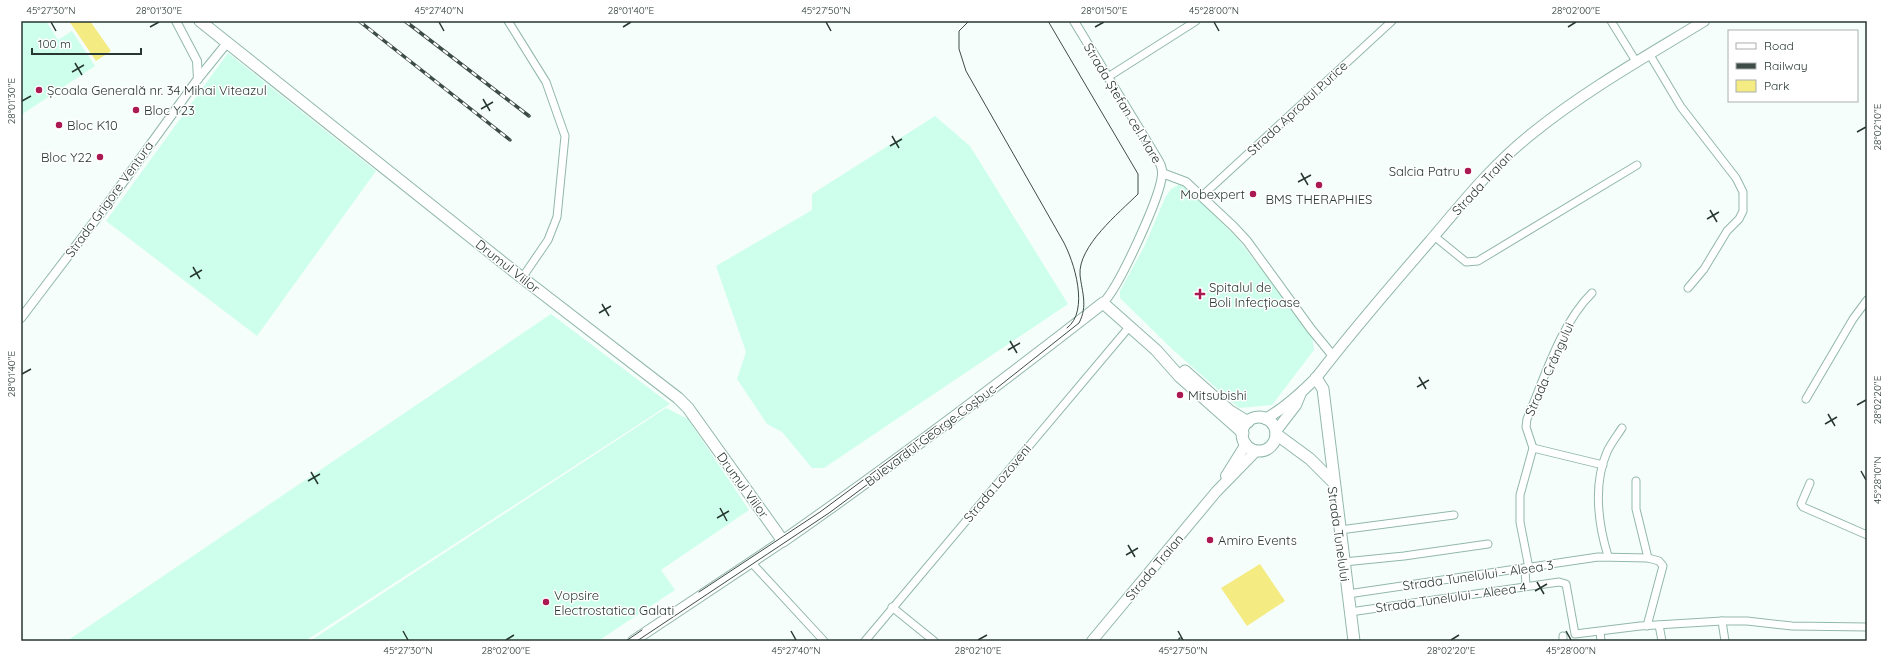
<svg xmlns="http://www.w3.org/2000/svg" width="1888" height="662" font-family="Quicksand,sans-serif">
  <rect width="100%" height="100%" fill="#f6fefb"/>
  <g fill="#ceffec">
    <polygon points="21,21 46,21 58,40 72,31 95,66 21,115"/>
    <polygon points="228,53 376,171 257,336 106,221"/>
    <polygon points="935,116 970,146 1068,304 824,468 812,468 782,432 767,424 737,379 746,352 716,266 812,210 812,194"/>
    <polygon points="1180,184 1203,204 1237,238 1312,335 1314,350 1272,405 1239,408 1173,350 1120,298 1120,291 1144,247 1165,198 1171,189"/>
    <polygon points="551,314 670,404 305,641 67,641"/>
    <polygon points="666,408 688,419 749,510 661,570 675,590 598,641 310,641"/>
  </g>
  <g fill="#f4eb83">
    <polygon points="69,21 90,21 111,51 96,61"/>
    <polygon points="1260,564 1285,601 1247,626 1221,588"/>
  </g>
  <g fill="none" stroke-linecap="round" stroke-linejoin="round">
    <defs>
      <g id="minor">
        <polyline points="508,21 546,82 565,136 557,217 548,240 522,278"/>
        <polyline points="1611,21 1637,63"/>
        <polyline points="1650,55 1681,107 1736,178 1743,192 1743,211 1739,219 1727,231 1704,269 1688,288"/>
        <polyline points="1108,77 1196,21"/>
        <polyline points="1202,196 1392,21"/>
        <polyline points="1434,236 1466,262 1478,261 1637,165"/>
        <polyline points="1806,399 1853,319 1867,300"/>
        <polyline points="1533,448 1603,465"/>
        <polyline points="1636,481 1636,509 1648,558"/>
        <polyline points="1810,483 1801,504 1803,507 1867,535"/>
        <polyline points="1340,530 1454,515"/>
        <path d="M1608,556C1598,524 1593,484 1607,452C1611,443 1617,436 1622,428"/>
        <polyline points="751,562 824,641"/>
        <polyline points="1344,562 1404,556 1488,544"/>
        <path d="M1529,568L1520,522V495L1533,448L1526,427L1527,419C1544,379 1561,323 1592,293"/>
        <polyline points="1525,569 1526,586"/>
        <polyline points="1348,594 1598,557 1648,558 1659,561 1663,566 1647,626"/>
        <polyline points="892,607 934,641"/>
        <polyline points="1350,612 1559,582 1566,584 1575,634 1640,626 1722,621 1747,621 1792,626 1867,627"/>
        <polyline points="1722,621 1725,641"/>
        <polyline points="1659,625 1662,641"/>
        <polyline points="1600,632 1601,641"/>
        <polyline points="1563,636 1563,641"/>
        <polyline points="865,641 1130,326"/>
      </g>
      <g id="tertiary">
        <polyline points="176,21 197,61 198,79"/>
        <path d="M1074,21L1157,158C1160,163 1163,168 1162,175C1160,198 1119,287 1103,303"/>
        <polyline points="1162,173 1186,182 1234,227 1247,241 1311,329 1333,356"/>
        <polyline points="21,318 103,210 197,80 227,43"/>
      </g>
      <g id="primary">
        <path d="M1265,419C1284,409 1301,393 1316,378C1352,331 1391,286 1430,241C1463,202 1494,163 1534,132C1586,90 1647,56 1704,21"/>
        <polyline points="1276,431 1296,405 1301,393"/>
        <polyline points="1226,476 1246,444"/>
        <polyline points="633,641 783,541"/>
        <polyline points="1092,641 1216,492 1256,451"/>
      </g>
      <g id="trunk">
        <path d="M200,21L516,273L678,398L688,408L783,541C892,465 998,385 1103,303L1156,350L1180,377L1243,433"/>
        <polyline points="1185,371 1230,411 1248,422"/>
        <polyline points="1316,378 1323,389 1354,641"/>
        <circle cx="1259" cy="434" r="17"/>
        <polyline points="1276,434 1310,459 1334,483"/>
      </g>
    </defs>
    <use href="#minor" stroke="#92b8aa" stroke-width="9"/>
    <use href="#tertiary" stroke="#92b8aa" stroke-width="10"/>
    <use href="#primary" stroke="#92b8aa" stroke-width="12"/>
    <use href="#trunk" stroke="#92b8aa" stroke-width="13"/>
    <use href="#minor" stroke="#fff" stroke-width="7"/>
    <use href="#tertiary" stroke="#fff" stroke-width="8"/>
    <use href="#primary" stroke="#fff" stroke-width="10"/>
    <use href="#trunk" stroke="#fff" stroke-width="11"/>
    <g stroke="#3d4c46" stroke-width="1">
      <path d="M969,21L959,31V49L966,71L1063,241C1074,261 1090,311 1067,328"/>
      <polyline points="699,592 820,512 936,426"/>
      <polyline points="626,641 642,630"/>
      <path d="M637,641L829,513L988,395L1079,323C1088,306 1082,292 1080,275C1078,246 1119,213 1138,194V174L1048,21"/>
    </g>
    <defs>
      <g id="rail">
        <polyline points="359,21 510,140"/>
        <polyline points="405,21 529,116"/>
        <polyline points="1180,639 1182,641"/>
      </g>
    </defs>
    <use href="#rail" stroke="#3d4c46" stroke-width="3.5"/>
    <use href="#rail" stroke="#fff" stroke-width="2" stroke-dasharray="6" stroke-linecap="butt"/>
  </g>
  <path fill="none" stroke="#273731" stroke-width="1.5" d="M51,22L56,31M439,22L444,31M826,22L831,31M1214,22L1219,31M150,27L159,22M623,27L631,22M1095,27L1104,22M1568,27L1576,22M75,63L82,75M72,72L84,65M483,99L490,111M22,101L31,96M481,109L493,102M1857,132L1866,127M892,136L899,148M890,146L902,139M1301,173L1308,185M1298,182L1311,175M1710,210L1717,222M1707,219L1719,212M193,267L200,279M190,277L202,270M602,304L609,316M599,313L611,306M1010,341L1017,353M1008,350L1020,343M22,374L31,369M1419,377L1426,389M1417,387L1429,380M1857,405L1866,400M1828,414L1835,426M1825,424L1837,417M1861,471L1866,480M311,472L318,484M308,481L320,474M720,508L727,521M717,518L729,511M1128,545L1135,557M1126,555L1138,548M1537,582L1544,594M1535,591L1547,584M403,631L408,640M791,631L796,640M1178,631L1183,640M1566,631L1571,640M506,640L514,635M978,640L987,635M1451,640L1459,635"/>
  <g fill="#aa1951" stroke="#fff" stroke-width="1.5">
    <circle cx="39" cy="90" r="4"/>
    <circle cx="136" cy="110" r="4"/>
    <circle cx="59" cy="125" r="4"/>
    <circle cx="100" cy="157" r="4"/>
    <circle cx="1468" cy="171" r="4"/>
    <circle cx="1319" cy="185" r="4"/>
    <circle cx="1253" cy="194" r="4"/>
    <path d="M1198 288h4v4h4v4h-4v4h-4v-4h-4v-4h4z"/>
    <circle cx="1180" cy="395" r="4"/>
    <circle cx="1210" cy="540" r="4"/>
    <circle cx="546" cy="602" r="4"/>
  </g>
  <g text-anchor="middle" stroke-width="3" stroke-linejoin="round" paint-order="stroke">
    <g font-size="13" fill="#273731" stroke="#fff" text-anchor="start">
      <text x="47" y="95">Școala Generală nr. 34 Mihai Viteazul</text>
      <text x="144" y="115">Bloc Y23</text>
      <text x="67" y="130">Bloc K10</text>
      <text x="92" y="162" text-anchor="end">Bloc Y22</text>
      <text x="1460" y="176" text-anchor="end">Salcia Patru</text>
      <text x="1245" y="199" text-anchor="end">Mobexpert</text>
      <text x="1319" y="204" text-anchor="middle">BMS THERAPHIES</text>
      <text x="1209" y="292">Spitalul de<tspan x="1209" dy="15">Boli Infecțioase</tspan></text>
      <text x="1188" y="400">Mitsubishi</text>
      <text x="1218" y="545">Amiro Events</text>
      <text x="554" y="600">Vopsire<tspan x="554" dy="15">Electrostatica Galati</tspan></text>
    </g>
    <g font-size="13" fill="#273731" stroke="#fff">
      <text transform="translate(1123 103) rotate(59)" y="5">Strada Ștefan cel Mare</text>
      <text transform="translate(1297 108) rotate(-43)" y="5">Strada Aprodul Purice</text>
      <text transform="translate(1482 183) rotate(-47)" y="5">Strada Traian</text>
      <text transform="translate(109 199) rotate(-54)" y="5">Strada Grigore Ventura</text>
      <text transform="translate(508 266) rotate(38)" y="5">Drumul Viilor</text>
      <text transform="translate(1549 369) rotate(-66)" y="5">Strada Crângului</text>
      <text transform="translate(930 435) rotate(-37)" y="5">Bulevardul George Coșbuc</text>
      <text transform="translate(997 483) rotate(-50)" y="5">Strada Lozoveni</text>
      <text transform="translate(743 485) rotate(54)" y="5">Drumul Viilor</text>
      <text transform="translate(1339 534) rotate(82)" y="5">Strada Tunelului</text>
      <text transform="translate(1154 567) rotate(-50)" y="5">Strada Traian</text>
      <text transform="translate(1478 575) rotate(-8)" y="5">Strada Tunelului - Aleea 3</text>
      <text transform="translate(1451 597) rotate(-8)" y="5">Strada Tunelului - Aleea 4</text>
    </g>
  </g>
  <rect width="1888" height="662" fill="none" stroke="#ffffff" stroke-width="44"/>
  <rect x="1728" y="30" width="130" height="72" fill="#ffffff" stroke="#a9afad"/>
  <rect x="1736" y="43" width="20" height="6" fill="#ffffff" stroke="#a9afad"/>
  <text x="1764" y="50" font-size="12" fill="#273731">Road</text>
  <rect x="1736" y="63" width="20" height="6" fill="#3d4c46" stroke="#a9afad"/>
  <text x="1764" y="70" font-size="12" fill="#273731">Railway</text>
  <rect x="1736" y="80" width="20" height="12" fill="#f4eb83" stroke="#a9afad"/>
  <text x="1764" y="90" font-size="12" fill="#273731">Park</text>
  <path d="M32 48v6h109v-6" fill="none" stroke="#273731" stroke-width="2"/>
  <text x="38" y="48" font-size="12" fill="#273731" stroke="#ffffff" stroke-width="3" paint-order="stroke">100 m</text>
  <rect x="22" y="22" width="1844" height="618" fill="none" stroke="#273731" stroke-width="1.5"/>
  <g font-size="10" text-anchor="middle" fill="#273731">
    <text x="51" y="14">45°27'30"N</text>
    <text x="159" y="14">28°01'30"E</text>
    <text x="439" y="14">45°27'40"N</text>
    <text x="631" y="14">28°01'40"E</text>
    <text x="826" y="14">45°27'50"N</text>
    <text x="1104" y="14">28°01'50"E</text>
    <text x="1214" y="14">45°28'00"N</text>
    <text x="1576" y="14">28°02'00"E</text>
    <text transform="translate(11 101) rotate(-90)" y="4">28°01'30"E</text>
    <text transform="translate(1877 127) rotate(-90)" y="4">28°02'10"E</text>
    <text transform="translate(11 374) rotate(-90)" y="4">28°01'40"E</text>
    <text transform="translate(1877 400) rotate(-90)" y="4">28°02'20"E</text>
    <text transform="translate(1877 480) rotate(-90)" y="4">45°28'10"N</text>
    <text x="408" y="654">45°27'30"N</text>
    <text x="506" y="654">28°02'00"E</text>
    <text x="796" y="654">45°27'40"N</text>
    <text x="978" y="654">28°02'10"E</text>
    <text x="1183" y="654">45°27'50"N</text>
    <text x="1451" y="654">28°02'20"E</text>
    <text x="1571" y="654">45°28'00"N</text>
  </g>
</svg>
